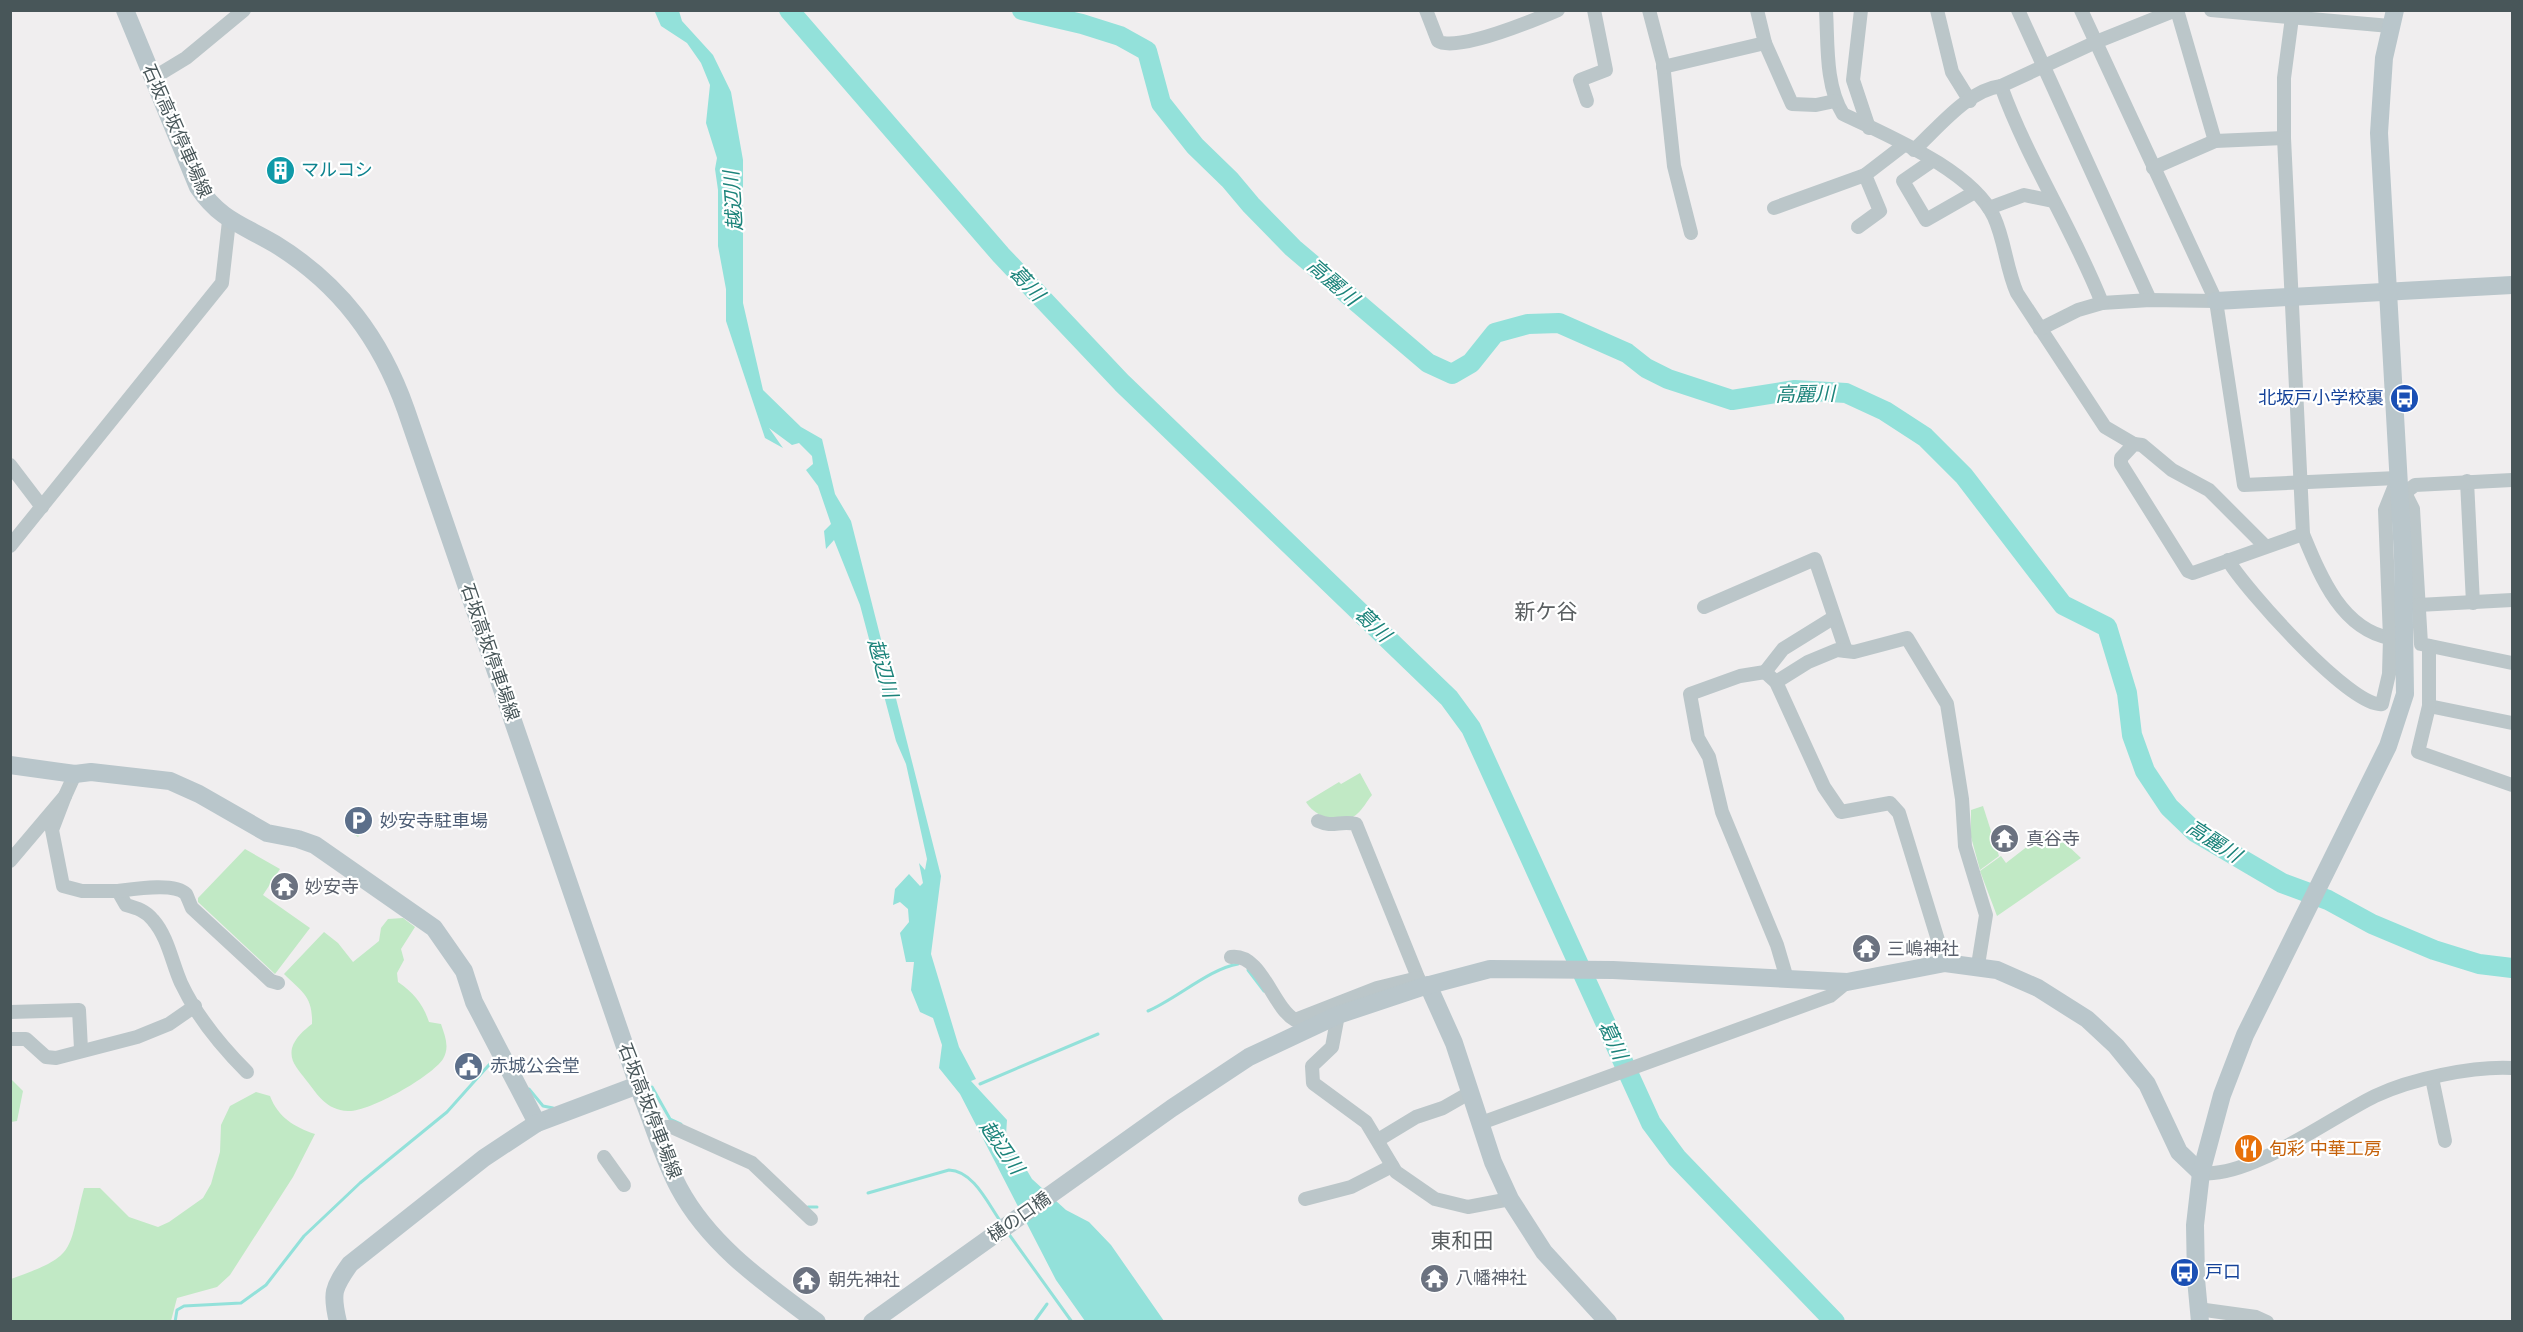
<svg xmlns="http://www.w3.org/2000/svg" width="2523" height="1332" font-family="'Open Sans','Noto Sans JP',sans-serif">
  <rect width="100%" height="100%" fill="#f0eeef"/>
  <g fill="#c1e9c5">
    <path d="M1360,773L1372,795C1367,801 1363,809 1357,814C1342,828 1314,816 1306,802L1339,782L1341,784Z"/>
    <polygon points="1983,806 1999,856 1980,870 1971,837 1971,810"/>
    <polygon points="356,812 369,823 358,837 345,827"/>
    <polygon points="2050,829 2081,858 1997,916 1980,871 2001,856 2006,863"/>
    <polygon points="245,849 280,869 263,895 310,928 275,974 198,902 198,898"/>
    <path d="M403,918L415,927L401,949L404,960L397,973L398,982C414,993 423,1004 429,1022L441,1024C445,1036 450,1047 443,1059C431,1077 369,1112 348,1111C326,1110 318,1095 306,1080C299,1070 289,1062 292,1048C295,1038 304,1030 312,1024C313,996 302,992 284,974L324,932L338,943L353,962L379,941L381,928L388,919Z"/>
    <polygon points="11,1079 23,1091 17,1121 11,1122"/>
    <path d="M256,1092L270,1096C278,1117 294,1127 315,1134L293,1177L230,1275L217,1287L177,1298L171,1321H11V1279C79,1255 67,1252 84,1188H100L129,1217L158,1227L169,1222L203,1198L211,1184L220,1152L221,1125L230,1106Z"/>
  </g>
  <polygon fill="#93e1da" points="649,11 679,11 682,21 713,55 731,92 743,160 743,303 763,390 801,427 822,439 835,494 851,521 941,876 931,954 959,1047 976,1079 971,1081 1007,1120 1006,1135 1032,1179 1066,1210 1089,1222 1111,1245 1164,1321 1085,1321 1056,1280 960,1094 939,1068 942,1045 933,1018 920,1012 911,990 914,962 906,962 900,933 909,922 908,909 900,902 893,905 895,889 909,874 920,886 923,883 919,863 925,870 927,859 906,764 896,741 860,605 834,540 826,549 824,531 831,524 818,486 806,470 813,464 812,456 799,443 792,445 769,428 783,448 765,438 726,321 726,289 718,246 718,190 715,169 717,158 706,123 710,85 701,63 687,43 661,26 655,12"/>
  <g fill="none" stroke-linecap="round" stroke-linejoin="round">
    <g stroke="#93e1da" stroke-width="3">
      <polyline points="1248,970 1264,991"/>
      <path d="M1148,1011C1176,999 1211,968 1238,964"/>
      <polyline points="980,1084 1098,1034"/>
      <polyline points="652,1087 670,1119 681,1124"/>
      <polyline points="529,1089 543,1106 553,1108"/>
      <path d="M868,1193L949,1170C974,1171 988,1204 1001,1222"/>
      <polyline points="808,1207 817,1207"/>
      <polyline points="1008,1233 1072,1322"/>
      <polyline points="175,1322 177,1310 184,1306 241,1303 266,1285 304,1236 360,1183 447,1112 496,1057"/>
      <polyline points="1034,1322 1047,1304"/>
    </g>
    <g stroke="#93e1da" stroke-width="20">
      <polyline points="789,10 1001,255 1122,383 1449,698 1471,728 1651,1123 1677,1158 1835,1322"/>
      <polyline points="1022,10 1082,24 1120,36 1147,51 1161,103 1195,146 1230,180 1251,205 1293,248 1428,363 1452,374 1471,363 1495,333 1528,324 1559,323 1627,353 1646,368 1668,379 1732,400 1795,390 1846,393 1885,411 1925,437 1964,476 2063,605 2107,627 2127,693 2132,735 2145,771 2169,807 2195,832 2282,883 2328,900 2372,924 2434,950 2479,964 2512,968"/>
    </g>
    <g stroke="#bbc6c9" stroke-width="14">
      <path d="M1426,10L1438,41C1456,53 1537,19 1558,10"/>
      <polyline points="1649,10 1663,63 1674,166 1691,233"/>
      <path d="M1826,10C1828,43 1825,85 1843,114C1888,136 1972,170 1994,217C2005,241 2006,268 2017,293L2105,427L2134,444"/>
      <polyline points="1861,10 1853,80 1869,128"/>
      <polyline points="1937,10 1952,72 1970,101"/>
      <polyline points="2018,10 2150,300"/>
      <polyline points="2081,10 2216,301 2244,485 2397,478"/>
      <polyline points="2177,10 2215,141"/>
      <polyline points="2211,10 2390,26"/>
      <path d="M2293,10L2284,78V138L2303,534C2320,575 2341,629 2390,638"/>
      <polyline points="1765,43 1792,104 1816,105 1835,101"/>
      <polyline points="1663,67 1765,43 1757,10"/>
      <polyline points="153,78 186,58 244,10"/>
      <path d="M2001,86C2028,161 2073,229 2102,303L2150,300L2216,301"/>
      <polyline points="1587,101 1580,80 1606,70 1594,10"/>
      <path d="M1914,150C1938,128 1968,90 2001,86L2096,42L2176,10"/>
      <polyline points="1932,161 1903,181 1926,220 1975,192"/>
      <polyline points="2153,168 2215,141 2284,138"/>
      <polyline points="1774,208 1865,175"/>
      <polyline points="1989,208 2024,195 2053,201"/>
      <polyline points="1858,227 1880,211 1865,175 1904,145"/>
      <polyline points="2040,329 2078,310 2102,303"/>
      <polyline points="10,465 42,507"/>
      <polyline points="2467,481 2473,603"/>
      <polyline points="2401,485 2413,509 2421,644 2512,663"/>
      <polyline points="2406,492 2415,485 2512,480"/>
      <polyline points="10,546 222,283 229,221"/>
      <polyline points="2266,547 2209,490 2172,470 2142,445 2134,444 2121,458 2121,464 2188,571 2193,573 2303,534"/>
      <path d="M2228,560C2244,588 2352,709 2382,704L2389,674L2390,638L2385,510L2397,480"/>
      <polyline points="2418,605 2512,600"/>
      <polyline points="1704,607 1815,559 1846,651"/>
      <polyline points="2429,646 2429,706 2512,723"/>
      <polyline points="1765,672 1783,649 1833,618"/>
      <polyline points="1776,682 1808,662 1837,650 1854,652 1907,638 1947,704 1962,799 1965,846 1986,915 1978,965"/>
      <polyline points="2429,706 2418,752 2512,785"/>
      <path d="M65,796L52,830L63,886L82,891H118L126,905C137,908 146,911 153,920C168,937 172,963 181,983C196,1015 222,1047 247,1072"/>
      <path d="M1318,821C1333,828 1340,820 1356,824L1421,985"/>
      <polyline points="10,861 65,796 75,774"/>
      <path d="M118,891C133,889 175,882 186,894C188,898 190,904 192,908L271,981L278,983"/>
      <path d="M1231,957C1262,953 1272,1007 1295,1020L1377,988L1418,978"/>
      <polyline points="1787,979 1777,945 1722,812 1709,757 1698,738 1690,694 1740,676 1765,672 1776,682 1824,787 1841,812 1890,803 1899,813 1945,963"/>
      <polyline points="10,1012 79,1010 81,1049"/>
      <polyline points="1338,1015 1332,1047 1312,1066 1313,1083 1366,1122 1396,1172 1435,1199 1468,1207 1510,1199"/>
      <polyline points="10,1039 26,1039 46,1057 56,1058 137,1037 169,1024 195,1006"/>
      <polyline points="2432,1078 2445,1141"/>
      <polyline points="1481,1123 1830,996 1847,982"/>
      <polyline points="654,1127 672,1127 752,1163 811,1219"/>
      <polyline points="1378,1140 1416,1117 1443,1108 1471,1092"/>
      <polyline points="604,1157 624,1185"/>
      <path d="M2201,1173C2249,1179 2330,1118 2375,1096C2411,1079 2472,1066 2512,1068"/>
      <polyline points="1305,1199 1351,1187 1392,1166"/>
      <polyline points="2198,1309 2256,1317 2267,1322"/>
    </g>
    <g stroke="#b9c6cb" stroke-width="18">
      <path d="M125,10L198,187C220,220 243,225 275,244C340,284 381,339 406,410L643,1099C655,1129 664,1160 679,1188C710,1246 766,1284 817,1322"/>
      <polyline points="2216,301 2512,285"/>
      <polyline points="10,765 75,774 91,772 170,781 199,794 267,833 298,839 315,845 434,928 464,971 474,1002 537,1123 638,1085"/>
      <polyline points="1428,985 1454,1043 1493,1162 1510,1199 1544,1252 1608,1322"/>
      <path d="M338,1322C331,1293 333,1288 350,1264L484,1158L537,1123"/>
      <polyline points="872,1322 1172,1108 1249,1057 1338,1015 1422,987 1490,969 1613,970 1847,982 1945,963 1997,970 2038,988 2087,1019 2116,1046 2147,1084 2179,1152 2201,1173"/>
      <polyline points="2200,1322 2196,1279 2195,1225 2201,1173 2222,1095 2245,1035 2388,746 2405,694 2403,556 2379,133 2384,58 2395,10"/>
    </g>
  </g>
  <defs>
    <symbol id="building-disc" viewBox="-11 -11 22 22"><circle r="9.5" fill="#0f9aa8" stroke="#fff"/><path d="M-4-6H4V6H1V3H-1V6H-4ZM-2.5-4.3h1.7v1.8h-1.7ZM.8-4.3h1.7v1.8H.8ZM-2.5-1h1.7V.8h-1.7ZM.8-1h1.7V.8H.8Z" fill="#fff"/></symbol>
    <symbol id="bus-disc" viewBox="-11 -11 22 22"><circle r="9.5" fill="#1a4fb4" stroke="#fff"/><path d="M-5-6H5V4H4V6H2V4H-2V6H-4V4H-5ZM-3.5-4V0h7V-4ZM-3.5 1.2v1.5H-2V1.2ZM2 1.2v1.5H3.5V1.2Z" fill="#fff"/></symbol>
    <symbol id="parking-disc" viewBox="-11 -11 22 22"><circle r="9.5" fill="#5c6f8a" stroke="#fff"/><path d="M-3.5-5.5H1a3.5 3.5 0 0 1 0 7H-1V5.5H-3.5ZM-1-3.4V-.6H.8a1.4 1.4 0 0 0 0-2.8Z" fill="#fff"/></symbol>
    <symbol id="temple-disc" viewBox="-11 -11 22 22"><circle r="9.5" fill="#6b7280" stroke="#fff"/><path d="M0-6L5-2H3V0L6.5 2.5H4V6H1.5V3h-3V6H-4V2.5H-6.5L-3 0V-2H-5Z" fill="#fff"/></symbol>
    <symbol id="civic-disc" viewBox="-11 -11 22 22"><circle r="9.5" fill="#5c6f8a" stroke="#fff"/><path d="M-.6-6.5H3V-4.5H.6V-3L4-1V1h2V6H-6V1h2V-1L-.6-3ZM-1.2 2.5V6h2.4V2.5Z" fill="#fff"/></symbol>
    <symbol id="restaurant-disc" viewBox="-11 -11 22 22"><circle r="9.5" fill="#e8710a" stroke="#fff"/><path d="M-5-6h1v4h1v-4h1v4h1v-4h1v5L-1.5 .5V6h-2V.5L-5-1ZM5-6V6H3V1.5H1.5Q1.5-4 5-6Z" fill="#fff"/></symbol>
  </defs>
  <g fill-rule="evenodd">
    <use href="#building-disc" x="264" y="154" width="33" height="33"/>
    <use href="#bus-disc" x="2388" y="382" width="33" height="33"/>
    <use href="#parking-disc" x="342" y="804" width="33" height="33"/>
    <use href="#temple-disc" x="1988" y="822" width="33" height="33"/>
    <use href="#temple-disc" x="268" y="870" width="33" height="33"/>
    <use href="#temple-disc" x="1850" y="932" width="33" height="33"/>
    <use href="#civic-disc" x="452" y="1050" width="33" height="33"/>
    <use href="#restaurant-disc" x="2232" y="1132" width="33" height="33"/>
    <use href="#bus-disc" x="2168" y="1256" width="33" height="33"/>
    <use href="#temple-disc" x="1418" y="1262" width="33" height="33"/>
    <use href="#temple-disc" x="790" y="1264" width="33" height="33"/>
  </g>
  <g text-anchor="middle" stroke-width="4.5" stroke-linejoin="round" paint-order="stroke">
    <g font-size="18" fill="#485659" stroke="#fff">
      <text transform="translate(177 131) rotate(66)" y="6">石坂高坂停車場線</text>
      <text transform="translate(490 652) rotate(71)" y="6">石坂高坂停車場線</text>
      <text transform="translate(650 1111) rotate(69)" y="6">石坂高坂停車場線</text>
      <text transform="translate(1019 1217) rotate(-35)" y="6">樋の口橋</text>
    </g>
    <g font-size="18" fill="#0d838f" stroke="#fff" text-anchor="start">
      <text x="301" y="176">マルコシ</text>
    </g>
    <g font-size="18" fill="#164399" stroke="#fff" text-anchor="end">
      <text x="2384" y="404">北坂戸小学校裏</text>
      <text x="2205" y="1278" text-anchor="start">戸口</text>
    </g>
    <g font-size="18" fill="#4e5e75" stroke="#fff" text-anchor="start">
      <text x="380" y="827">妙安寺駐車場</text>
      <text x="490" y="1072">赤城公会堂</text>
    </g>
    <g font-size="18" fill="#5b616d" stroke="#fff" text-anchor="start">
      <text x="2026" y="845">真谷寺</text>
      <text x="305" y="893">妙安寺</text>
      <text x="1887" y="955">三嶋神社</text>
      <text x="1455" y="1284">八幡神社</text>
      <text x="828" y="1286">朝先神社</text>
    </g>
    <g font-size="18" fill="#c56008" stroke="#fff" text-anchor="start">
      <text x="2269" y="1155">旬彩 中華工房</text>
    </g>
    <g font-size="20" font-style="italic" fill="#1b837a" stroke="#fff">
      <text transform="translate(733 201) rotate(-94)" y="7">越辺川</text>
      <text transform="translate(1333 282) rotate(41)" y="7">高麗川</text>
      <text transform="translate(1027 283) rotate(47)" y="7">葛川</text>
      <text transform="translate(1805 394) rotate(-1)" y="7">高麗川</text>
      <text transform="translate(1373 624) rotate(44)" y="7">葛川</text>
      <text transform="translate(883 668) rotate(74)" y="7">越辺川</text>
      <text transform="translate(2214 841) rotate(33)" y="7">高麗川</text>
      <text transform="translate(1613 1040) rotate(65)" y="7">葛川</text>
      <text transform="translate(1002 1147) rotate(55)" y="7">越辺川</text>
    </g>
    <g font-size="21" fill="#5b6062" stroke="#fff">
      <text x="1546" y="619">新ケ谷</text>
      <text x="1462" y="1248">東和田</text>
    </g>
  </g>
  <rect width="2523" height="1332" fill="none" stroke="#485659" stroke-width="24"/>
</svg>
